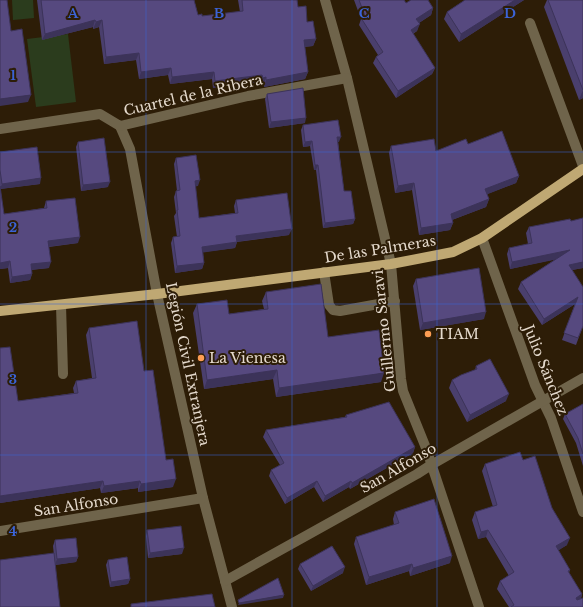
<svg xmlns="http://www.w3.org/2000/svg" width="583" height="607" font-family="'Libre Baskerville',serif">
  <rect width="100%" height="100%" fill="#2d1d07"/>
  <g fill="#2b3c1d">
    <polygon points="12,0 33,0 34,18 13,20"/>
    <polygon points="68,34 76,102 36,107 27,39"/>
  </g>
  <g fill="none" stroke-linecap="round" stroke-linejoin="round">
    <g stroke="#6f644b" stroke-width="10">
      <polyline points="325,0 347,78 391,264 401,379 403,391 426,448 479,607"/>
      <polyline points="530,23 583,166"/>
      <polyline points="120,126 130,149 157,294 203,498 232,607"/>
      <polyline points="0,129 100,114 120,126 248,96 347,78"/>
      <polyline points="482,238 535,385 551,418 583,512"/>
      <polyline points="324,272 329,305 333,310 340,311 395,301"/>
      <polyline points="61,305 63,374"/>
      <polyline points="0,531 203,498"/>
      <polyline points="225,581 417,474 431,465 583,378"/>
    </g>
    <polyline stroke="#bfa873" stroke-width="10" points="0,311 157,294 391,264 453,252 482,238 583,169"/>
  </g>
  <g fill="#4a3f6d">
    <polygon points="37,0 194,0 198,15 202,16 240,12 238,0 297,0 298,7 307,22 316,39 313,46 304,47 308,72 305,79 264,87 264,84 260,85 260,82 213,88 212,79 170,84 168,75 139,79 136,60 104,64 99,27 93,29 93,27 42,40"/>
    <polygon points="354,0 404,0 406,3 433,8 431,15 419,23 417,31 413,34 435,68 432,74 396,98 373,63 376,57 378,55 359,25 361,19"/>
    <polygon points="465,0 524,0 459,42 444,19 447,12"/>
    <polygon points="547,0 583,0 583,98 579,100 544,7"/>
    <polygon points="267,94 305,123 269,128 265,99"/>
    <polygon points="303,125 339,142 338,142 344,191 355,219 353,224 323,228 316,170 314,170 310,146 303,147 301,130"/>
    <polygon points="78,142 108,187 81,191 76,147"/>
    <polygon points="468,144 519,176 516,183 487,194 489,199 486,207 452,220 453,223 450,230 419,235 412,190 395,193 389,153 391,146 436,151"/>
    <polygon points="0,152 40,184 0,189 4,214 44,208 46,201 78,243 49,247 49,268 31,270 32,274 30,280 10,283 8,268 0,269"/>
    <polygon points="176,158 198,186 195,186 199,218 235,213 234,206 236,200 289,235 237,242 235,248 203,252 204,263 202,269 175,273 171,243 173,237 177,237 174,216 176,213 174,197 176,191 177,191 174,164"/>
    <polygon points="529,227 583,268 572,270 583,326 576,345 562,340 575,304 542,325 518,289 521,282 556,259 510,269 507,254 509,248 528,244 526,233"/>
    <polygon points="416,279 484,319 420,330 413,286"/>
    <polygon points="266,292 328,337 381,382 276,397 273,379 204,389 193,313 197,304 229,314 264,309 262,301"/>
    <polygon points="89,328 144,371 173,487 138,492 138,488 101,493 100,488 0,503 0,348 18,401 74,393 73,388 76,381 92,378 86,335"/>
    <polygon points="476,366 506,401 467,422 449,388 452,380 475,370"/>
    <polygon points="583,404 583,466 576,443 563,419 565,414"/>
    <polygon points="346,415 415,447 413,453 350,489 349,487 323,502 314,487 285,504 269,476 271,470 280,465 263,437 266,430 345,417"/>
    <polygon points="523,460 552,508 567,545 558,550 570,570 569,573 582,594 581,599 583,607 509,607 497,589 500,581 509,576 486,537 478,539 472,520 475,512 493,507 482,471 485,464"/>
    <polygon points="395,512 450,563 410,576 409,571 366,585 354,544 356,537 394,525 393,519"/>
    <polygon points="147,530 182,554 148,558 146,536"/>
    <polygon points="55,540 78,557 76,562 55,565 53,546"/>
    <polygon points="108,560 130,579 128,584 110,587 106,565"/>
    <polygon points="300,564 343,573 311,591 298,569"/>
  </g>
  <g fill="#3c3359">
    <polygon points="515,0 524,0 459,42 461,34"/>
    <polygon points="433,8 431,15 414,26 416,19"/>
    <polygon points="95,20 93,27 42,40 45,34"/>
    <polygon points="102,20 99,27 93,29 96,22"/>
    <polygon points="420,24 417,31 408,36 411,30"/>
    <polygon points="316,39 313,46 301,47 304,40"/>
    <polygon points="139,53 136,60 104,64 106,57"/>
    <polygon points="171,68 168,75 139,79 141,72"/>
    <polygon points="435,68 432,74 396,98 398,91"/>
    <polygon points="214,72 212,79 170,84 172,77"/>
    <polygon points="308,72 305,79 264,87 266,80"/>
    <polygon points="262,75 260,82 213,88 215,81"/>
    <polygon points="266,77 264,84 260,85 263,78"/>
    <polygon points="583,90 583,98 579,100"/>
    <polygon points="31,95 28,102 0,106 0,99"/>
    <polygon points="306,118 305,123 269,128 271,122"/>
    <polygon points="337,137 341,137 339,142 336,142"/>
    <polygon points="312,141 310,146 303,147 305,142"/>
    <polygon points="315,165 318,165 316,170 314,170"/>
    <polygon points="519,176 516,183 483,196 485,189"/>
    <polygon points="41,178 40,184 0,189 2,184"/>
    <polygon points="200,180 198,186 193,187 195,181"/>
    <polygon points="110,182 108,187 81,191 83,185"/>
    <polygon points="414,183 412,190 395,193 398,186"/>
    <polygon points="489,199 486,207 449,221 451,214"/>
    <polygon points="355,219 353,224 323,228 325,223"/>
    <polygon points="453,223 450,230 419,235 421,228"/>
    <polygon points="292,229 289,235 234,242 236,236"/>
    <polygon points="80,237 78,243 46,247 48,241"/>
    <polygon points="237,242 235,248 200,253 202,247"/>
    <polygon points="570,250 568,257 510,269 512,262"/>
    <polygon points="10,261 8,268 0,269 0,263"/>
    <polygon points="51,262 49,268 28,270 31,264"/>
    <polygon points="583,262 583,268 566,271 569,265"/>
    <polygon points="204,263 202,269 175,273 177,266"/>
    <polygon points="32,274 30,280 10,283 12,277"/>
    <polygon points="578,297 575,304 542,325 544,319"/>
    <polygon points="486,312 484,319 420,330 423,323"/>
    <polygon points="277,370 273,379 204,389 207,380"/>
    <polygon points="384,373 381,382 276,397 279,388"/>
    <polygon points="509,394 506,401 467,422 470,415"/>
    <polygon points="415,447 413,453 350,489 352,483"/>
    <polygon points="176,479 173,487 138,492 141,484"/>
    <polygon points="103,481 100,488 0,503 0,496"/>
    <polygon points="140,481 138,488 101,493 104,486"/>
    <polygon points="317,481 314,487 285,504 287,498"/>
    <polygon points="351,481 349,487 323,502 325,496"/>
    <polygon points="488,530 486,537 478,539 481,532"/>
    <polygon points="570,538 567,545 553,554 556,546"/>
    <polygon points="184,548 182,554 148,558 150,553"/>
    <polygon points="452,556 450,563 410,576 413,568"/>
    <polygon points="78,557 76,562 55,565 57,559"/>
    <polygon points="412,564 409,571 366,585 369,577"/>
    <polygon points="345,567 343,573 311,591 313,586"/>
    <polygon points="130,579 128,584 110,587 111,582"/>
    <polygon points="582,594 580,601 574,605 576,598"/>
    <polygon points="284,595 283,598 238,605 239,603"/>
  </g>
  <g fill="#56497f" stroke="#3c3359">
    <polygon points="0,0 7,0 11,31 22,29 31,95 0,99"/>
    <polygon points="41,0 194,0 198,15 202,14 202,16 243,11 242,0 297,0 298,7 306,6 307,22 313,21 316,39 304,40 308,72 266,80 266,77 263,78 262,75 215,81 214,72 172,77 171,68 141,72 139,53 106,57 102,20 96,22 95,20 45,34"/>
    <polygon points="359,0 404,0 406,3 411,0 428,0 433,8 416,19 420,24 411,30 435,68 398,91 376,57 383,52 361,18 365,16"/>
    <polygon points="465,0 515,0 461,34 447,12"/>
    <polygon points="548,0 583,0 583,90"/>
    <polygon points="303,88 306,118 271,122 267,94"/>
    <polygon points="338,120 341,137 337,137 344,191 351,191 355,219 325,223 318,165 315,165 312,141 305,142 303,125"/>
    <polygon points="502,131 519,176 485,189 489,199 451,214 453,223 421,228 414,183 398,186 391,146 434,139 436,151 466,139 468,144"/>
    <polygon points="104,138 110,182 83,185 78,142"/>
    <polygon points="37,147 41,178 2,184 0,170 0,152"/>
    <polygon points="196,155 200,180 195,181 199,218 238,213 236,200 287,193 292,229 236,236 237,242 202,247 204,263 177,266 173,237 180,236 177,210 178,210 176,191 180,190 176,158"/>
    <polygon points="0,186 4,214 47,208 46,201 75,198 80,237 48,241 51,262 31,264 32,274 12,277 10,261 0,263"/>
    <polygon points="583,218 583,262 569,265 583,287 583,326 578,338 564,333 578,297 544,319 521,282 570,250 512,262 509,248 532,243 529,227 570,219 571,221"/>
    <polygon points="479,268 486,312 423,323 416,279"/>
    <polygon points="321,284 328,337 379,330 384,373 279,388 277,370 207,380 197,304 227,300 229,314 268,309 266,292"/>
    <polygon points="137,321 144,371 153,370 166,460 173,459 176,479 141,484 140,481 104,486 103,481 0,496 0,348 10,347 18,401 78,393 76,381 96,378 89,328"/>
    <polygon points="490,359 509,394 470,415 452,380 461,375 477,369 476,366"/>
    <polygon points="389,402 415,447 352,483 351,481 325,496 317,481 287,498 271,470 284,463 266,430 347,417 346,415"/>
    <polygon points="583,404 583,454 578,438 565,414"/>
    <polygon points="520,452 523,460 535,456 552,508 570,538 556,546 570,570 568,571 582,594 576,598 577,600 583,598 583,607 511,607 514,605 500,581 514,572 488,530 481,532 475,512 497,505 485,464"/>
    <polygon points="434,499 452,556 413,568 412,564 369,577 356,537 399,523 395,512"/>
    <polygon points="181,526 184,548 150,553 147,530"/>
    <polygon points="76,538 78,557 57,559 55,540"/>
    <polygon points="332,546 345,567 313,586 300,564"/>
    <polygon points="54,553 60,607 0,607 0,560"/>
    <polygon points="127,557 130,579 111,582 108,560"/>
    <polygon points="278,578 284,595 239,603 238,600"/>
    <polygon points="212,594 215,607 131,607 131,604"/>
  </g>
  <path fill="none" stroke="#3b63d6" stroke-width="1" stroke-opacity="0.55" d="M146,0V607M292,0V607M437,0V607M0,152H583M0,304H583M0,455H583"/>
  <g fill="#fc9d53" stroke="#2d1d07" stroke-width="1.5">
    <circle cx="428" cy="334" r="4"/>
    <circle cx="201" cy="358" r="4"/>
  </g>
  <g text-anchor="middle" stroke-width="4" stroke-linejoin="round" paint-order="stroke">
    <g font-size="14" fill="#e5dacd" stroke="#2d1d07">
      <text transform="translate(193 95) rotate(-13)" y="5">Cuartel de la Ribera</text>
      <text transform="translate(380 249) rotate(-9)" y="5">De las Palmeras</text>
      <text transform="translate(384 331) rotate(-96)" y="5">Guillermo Saravi</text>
      <text transform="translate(188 364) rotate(78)" y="5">Legión Civil Extranjera</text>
      <text transform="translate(546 370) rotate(68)" y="5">Julio Sánchez</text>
      <text transform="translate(398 468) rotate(-30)" y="5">San Alfonso</text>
      <text transform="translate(76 505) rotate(-9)" y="5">San Alfonso</text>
    </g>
    <g font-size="14" fill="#e5dacd" stroke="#2d1d07" text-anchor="start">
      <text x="436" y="339">TIAM</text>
      <text x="209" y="363">La Vienesa</text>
    </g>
  </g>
  <g font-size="13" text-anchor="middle" font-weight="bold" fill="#3b63d6" stroke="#2d1d07" stroke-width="4" stroke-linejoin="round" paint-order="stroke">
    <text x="73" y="18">A</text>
    <text x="219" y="18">B</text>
    <text x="364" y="18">C</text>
    <text x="510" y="18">D</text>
    <text x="13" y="80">1</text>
    <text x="13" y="232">2</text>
    <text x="13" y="384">3</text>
    <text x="13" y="536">4</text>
  </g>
</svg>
